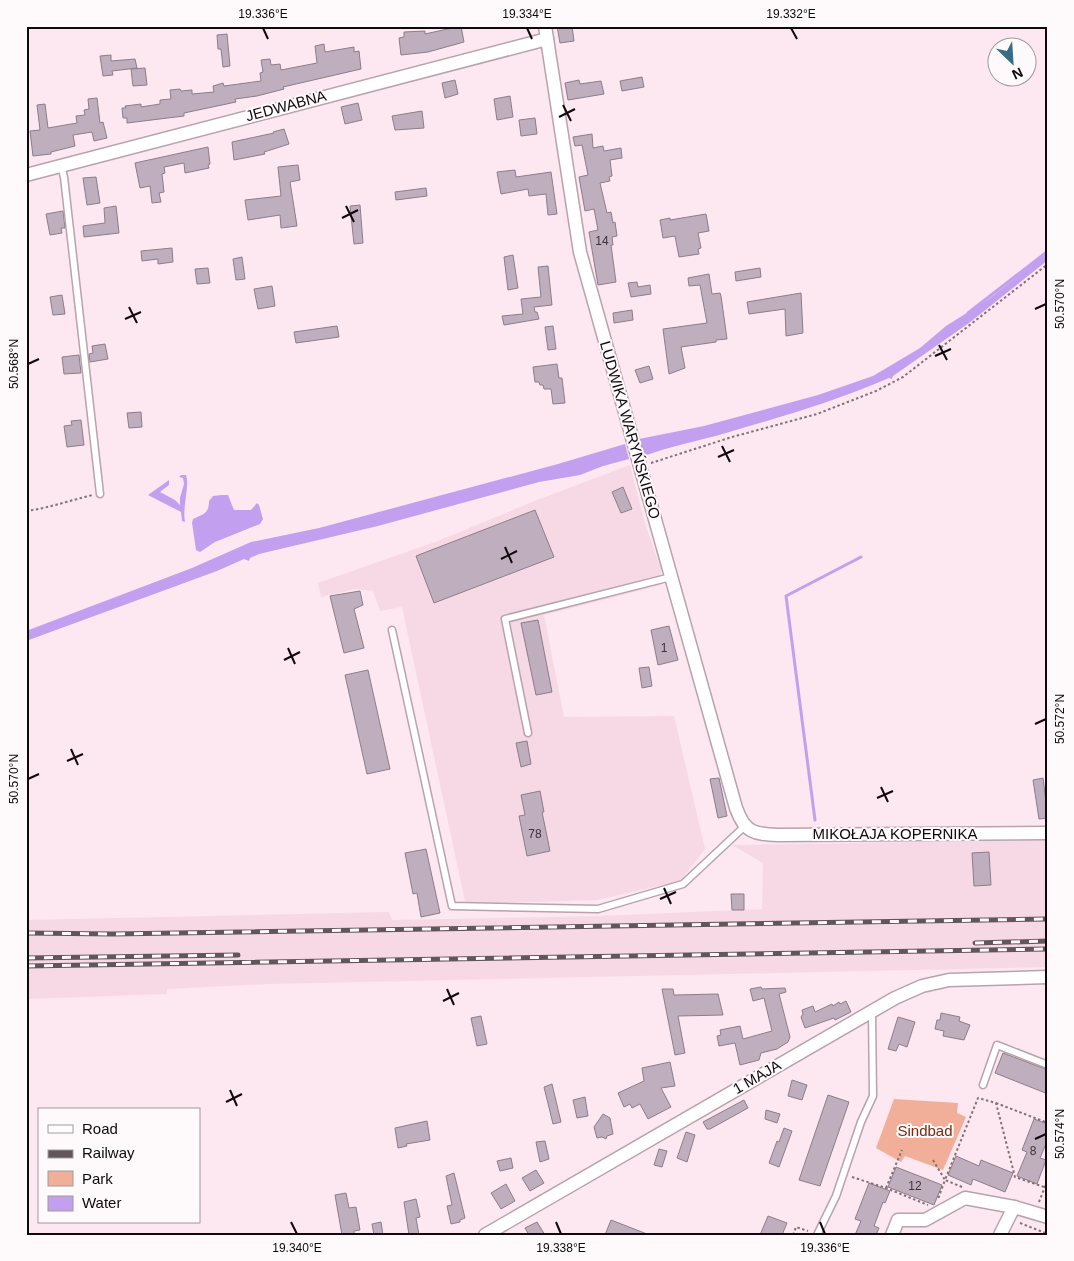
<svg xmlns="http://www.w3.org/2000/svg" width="1074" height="1261" font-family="Helvetica,sans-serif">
  <rect width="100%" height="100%" fill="#fde7f0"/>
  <g fill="#f7d9e5">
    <polygon points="630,465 645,524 661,569 661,585 544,615 564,717 674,716 705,849 680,881 597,900 472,904 465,901 402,607 380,611 373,591 355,589 321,597 318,583 438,541 537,500"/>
    <polygon points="1048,840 1048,967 268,984 167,989 167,994 26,999 26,920 389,912 392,920 602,916 762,909 763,863 732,845"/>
  </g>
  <polygon fill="#f1af99" points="894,1099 958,1103 957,1113 966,1117 943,1170 905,1156 901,1162 876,1148"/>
  <g fill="#c2a0ef">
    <path d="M1048,252V260L969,323L893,376L892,379L889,378C836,401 781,417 726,433C698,441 671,446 644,456L639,439L704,426L818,395L873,376L920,348L946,326L989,299Z"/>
    <polygon points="625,444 629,459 603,466 580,475 539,482 378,526 259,554 250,558 249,561 244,559 217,571 26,641 26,631 192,568 251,542 319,528 558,464"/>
    <path d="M181,475H186C190,485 182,509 185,522L182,521L181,512L148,495L169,480V485L160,492L175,500L180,505V498L184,484L183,478L179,477Z"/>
    <path d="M222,495H228L234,510H251L257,503L259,505L263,519L260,524L215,542L200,552L196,550L192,523L193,519C203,514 209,514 209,501L213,496Z"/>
  </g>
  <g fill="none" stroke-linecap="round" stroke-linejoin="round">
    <g stroke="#c2a0ef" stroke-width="3">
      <polyline points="968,313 1048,251"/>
      <polyline points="815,820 786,596 861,557"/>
    </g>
  </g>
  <g fill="#bfafbe" stroke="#8c7d8b">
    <polygon points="461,26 464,42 428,52 401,55 399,38 404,37 404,32 425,31 425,34"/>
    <polygon points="557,26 572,26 574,41 560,43"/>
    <polygon points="227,34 230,66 223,67 221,49 218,49 217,35"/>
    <polygon points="324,44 325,52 354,47 354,52 359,51 361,69 283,87 284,89 257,96 235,99 236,102 184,113 184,116 127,123 127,118 123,118 122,108 126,108 125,106 141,104 141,107 160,104 160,100 171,99 170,90 180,89 181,91 192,90 192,94 214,92 213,86 223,83 224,86 261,81 260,73 263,72 261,60 270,59 271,65 280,64 281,70 317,63 315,46"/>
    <polygon points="111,55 111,61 135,59 137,68 112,71 113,75 103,76 100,56"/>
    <polygon points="145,68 147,85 133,86 131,69"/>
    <polygon points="642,77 644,87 622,91 620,81"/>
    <polygon points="455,80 458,94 445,98 442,83"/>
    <polygon points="579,80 580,84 601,81 604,94 568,100 565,83"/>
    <polygon points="510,96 513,117 497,120 494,99"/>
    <polygon points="97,98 100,123 103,122 107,138 94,141 92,132 73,135 75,146 51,152 51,154 33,156 30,131 40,130 37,105 45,104 48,128 77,123 76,116 85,115 84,110 89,109 88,99"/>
    <polygon points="358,103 362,120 345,124 341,107"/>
    <polygon points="422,111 424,128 395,130 392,116"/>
    <polygon points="535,118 537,134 521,136 519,120"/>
    <polygon points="284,129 289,144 264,152 265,154 234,160 232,142 274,133 273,132"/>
    <polygon points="592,134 593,148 603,146 604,151 621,148 622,158 610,160 612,176 609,177 610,181 600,183 607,213 611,212 613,223 615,222 617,236 612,237 613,245 611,245 616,282 598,285 589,232 598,230 594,209 585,211 579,177 588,175 582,145 575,146 573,137"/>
    <polygon points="208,147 210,164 208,165 209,168 185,173 184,163 164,167 165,173 162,174 164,192 159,193 161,202 152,203 150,186 140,188 135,163"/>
    <polygon points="298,165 300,180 290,182 297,226 281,228 280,215 248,220 245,200 281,196 278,167"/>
    <polygon points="515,170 516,177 551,172 557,214 548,215 546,194 529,196 528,189 501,194 497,172"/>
    <polygon points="96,177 100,203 87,205 83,178"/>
    <polygon points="426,188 427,196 396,200 395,192"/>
    <polygon points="360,205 363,243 354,244 350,206"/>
    <polygon points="116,206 119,233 84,237 83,226 105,223 104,208"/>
    <polygon points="63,211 65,228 61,228 62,233 50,235 46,214"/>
    <polygon points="706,214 709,231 698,233 701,248 698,249 699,254 679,257 675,236 663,238 660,220 670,218 670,220"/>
    <polygon points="172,248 173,262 158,264 158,259 142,261 141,251"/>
    <polygon points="513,255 518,288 508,290 504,257"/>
    <polygon points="242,257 245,279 236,280 233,259"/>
    <polygon points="548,266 552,305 534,307 535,312 537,312 539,319 504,325 502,316 523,314 521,299 541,297 538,267"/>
    <polygon points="208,268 210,283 197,284 195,269"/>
    <polygon points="760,268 761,277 736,281 735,272"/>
    <polygon points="709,274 712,294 720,293 721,296 727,339 716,340 716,342 681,347 685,368 669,374 663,329 707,323 700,285 689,286 688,278"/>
    <polygon points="637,282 638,287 650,285 651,294 631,297 628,283"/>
    <polygon points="272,286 275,306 258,309 254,289"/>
    <polygon points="801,293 803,333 786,336 785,309 749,314 747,302"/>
    <polygon points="62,295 65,314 53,315 50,297"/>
    <polygon points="632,310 633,320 614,323 613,313"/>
    <polygon points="337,326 339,337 296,343 294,332"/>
    <polygon points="553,326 556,349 548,350 545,327"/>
    <polygon points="105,344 108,359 90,362 89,354 93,353 92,346"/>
    <polygon points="79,355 81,373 64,374 62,357"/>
    <polygon points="557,364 559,378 562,378 565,403 553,404 551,389 544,389 543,385 540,385 539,382 535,382 533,367"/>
    <polygon points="649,366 653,379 640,383 635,370"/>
    <polygon points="141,412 142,427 129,428 127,413"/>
    <polygon points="81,420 84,445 67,447 64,426 72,425 71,421"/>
    <polygon points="623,487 632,509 621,513 612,492"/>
    <polygon points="535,510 554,557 434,603 416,556"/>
    <polygon points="360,591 363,605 354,609 364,648 344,653 330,596"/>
    <polygon points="538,620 552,692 536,695 521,623"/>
    <polygon points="669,626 678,660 658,665 651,630"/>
    <polygon points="649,667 652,686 642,688 639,668"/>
    <polygon points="368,670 390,769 367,774 345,675"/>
    <polygon points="527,741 531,764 521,767 516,743"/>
    <polygon points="719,778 727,816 718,818 710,779"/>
    <polygon points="1043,778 1048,818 1039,819 1033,780"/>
    <polygon points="540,791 544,812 542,812 550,851 527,856 519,816 525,815 521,795"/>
    <polygon points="426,849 440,913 421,917 417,893 413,894 405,853"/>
    <polygon points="989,852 991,885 974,886 972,853"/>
    <polygon points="731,894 744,894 744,910 732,910"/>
    <polygon points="761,987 762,989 785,988 786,992 779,994 790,1037 788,1042 777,1049 761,1053 759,1060 740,1065 735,1043 719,1046 717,1036 721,1035 720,1030 740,1026 743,1039 772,1031 764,998 753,1001 750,989"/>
    <polygon points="662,989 673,989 674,995 718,994 723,1015 678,1016 685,1053 675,1055"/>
    <polygon points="846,1001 851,1012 835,1020 834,1018 805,1028 801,1017 803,1014 802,1010 813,1006 815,1012 832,1004 833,1006 839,1002 840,1004"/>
    <polygon points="941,1013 960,1017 959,1021 970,1025 964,1040 943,1036 944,1031 935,1029 937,1020 940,1020"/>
    <polygon points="481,1016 487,1044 477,1046 471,1018"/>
    <polygon points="898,1017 915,1022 907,1047 899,1044 896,1051 888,1049"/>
    <polygon points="1003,1053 1048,1070 1048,1094 995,1073"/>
    <polygon points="670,1062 675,1086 661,1088 671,1107 648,1119 640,1104 632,1108 630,1104 624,1107 618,1093 644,1081 642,1068"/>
    <polygon points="792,1080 807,1085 802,1100 788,1096"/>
    <polygon points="552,1084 561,1122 553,1124 544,1087"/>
    <polygon points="828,1095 849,1102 820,1186 799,1180"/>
    <polygon points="585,1097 588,1116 577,1118 573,1100"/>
    <polygon points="744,1100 748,1108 710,1129 707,1129 703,1122"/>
    <polygon points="766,1110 780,1114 777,1123 765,1119"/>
    <polygon points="603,1114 610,1118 613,1134 607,1136 606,1139 602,1137 597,1138 594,1127"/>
    <polygon points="1034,1119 1048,1124 1048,1139 1040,1158 1046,1160 1037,1184 1017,1176 1027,1152 1022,1150"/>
    <polygon points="427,1121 430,1140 406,1144 407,1146 398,1148 395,1128"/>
    <polygon points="784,1128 792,1131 779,1167 769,1163 777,1141 779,1142"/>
    <polygon points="686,1132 695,1135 687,1162 677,1158"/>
    <polygon points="545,1141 549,1159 540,1162 536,1142"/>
    <polygon points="659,1149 667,1151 662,1167 654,1165"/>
    <polygon points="956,1156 979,1166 981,1160 1013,1173 1005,1192 973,1179 971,1185 948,1175"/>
    <polygon points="511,1158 513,1168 500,1171 497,1161"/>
    <polygon points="896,1167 942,1185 934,1205 888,1187"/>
    <polygon points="536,1170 544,1183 530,1191 522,1178"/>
    <polygon points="454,1173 465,1218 460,1220 460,1222 451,1224 447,1206 452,1205 446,1176"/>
    <polygon points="869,1183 890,1191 885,1203 883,1202 874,1226 879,1228 876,1235 855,1235 861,1221 855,1219"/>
    <polygon points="506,1184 515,1201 501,1209 491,1193"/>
    <polygon points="346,1193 349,1208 356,1207 360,1230 354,1231 354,1235 342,1235 335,1195"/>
    <polygon points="416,1199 420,1217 416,1218 419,1235 409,1235 404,1202"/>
    <polygon points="768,1216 787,1223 782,1235 760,1235"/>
    <polygon points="611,1220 647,1234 647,1235 605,1235"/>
    <polygon points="381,1222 383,1235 374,1235 372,1224"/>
    <polygon points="537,1222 545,1235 529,1235 525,1228"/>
  </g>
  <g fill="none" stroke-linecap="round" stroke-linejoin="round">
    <defs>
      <g id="service">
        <polyline points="61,166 64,177 100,494"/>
        <polyline points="392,630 452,906 598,909 683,884 745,826"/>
        <polyline points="528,733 505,619 671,577"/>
        <polyline points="983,1085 997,1045 1048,1065"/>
        <polyline points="817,1235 836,1196 861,1122 873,1096 872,1012"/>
      </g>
      <g id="minor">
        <path d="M545,26L580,252L736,808C745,833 754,834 778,835L1048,833"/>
        <polyline points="26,175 547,39"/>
        <polyline points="485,1235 895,998 922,986 949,980 1048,977"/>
        <polyline points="892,1235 898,1220 925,1220 965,1198 1014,1207"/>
        <polyline points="1000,1235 1014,1207 1048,1217"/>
      </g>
    </defs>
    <use href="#service" stroke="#b8a3ac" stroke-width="9"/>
    <use href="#minor" stroke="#b8a3ac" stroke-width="15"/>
    <g stroke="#807277" stroke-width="2" stroke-dasharray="2.5 2.5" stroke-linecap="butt">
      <polyline points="651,463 732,437 817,414 876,391 903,377 1048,264"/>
      <path d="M26,511C49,508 71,500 93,495"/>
      <polyline points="996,1103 1048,1123"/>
      <polyline points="933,1160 945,1180 938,1199"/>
      <polyline points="852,1177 886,1188 928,1205"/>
      <polyline points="962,1187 945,1180 978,1098 996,1103 1015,1177 1044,1187"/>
      <polyline points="886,1188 902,1150"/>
      <polyline points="1039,1202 1048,1179"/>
      <polyline points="1020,1223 1048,1234"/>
      <polyline points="793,1235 796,1227 808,1231"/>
    </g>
    <use href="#service" stroke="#fff" stroke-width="6"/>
    <use href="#minor" stroke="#fff" stroke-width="12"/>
    <defs>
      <g id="rail">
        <polyline points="26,933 113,934 1048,919"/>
        <polyline points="975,943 1048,941"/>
        <polyline points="26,958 238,955"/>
        <polyline points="26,966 1048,949"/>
      </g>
    </defs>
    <use href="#rail" stroke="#62565b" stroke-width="5"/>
    <use href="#rail" stroke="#fefafb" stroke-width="3" stroke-dasharray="9" stroke-linecap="butt"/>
  </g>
  <path fill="none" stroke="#10090c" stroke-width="2" d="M263,28L268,39M527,28L532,39M791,28L797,39M563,105L571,121M559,117L575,109M346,206L354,222M342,218L358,210M129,307L137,323M1035,309L1046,304M125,319L141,312M939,345L947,360M935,356L951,349M28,364L39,359M722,446L730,462M718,457L734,450M505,547L512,563M501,559L517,551M288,648L295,664M284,660L300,652M1035,724L1046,719M71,749L78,765M67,761L83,754M28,779L39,774M881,787L888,802M877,798L893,791M664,888L671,904M660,899L676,892M447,989L454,1005M443,1001L459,993M230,1090L237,1106M226,1102L242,1094M1035,1139L1046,1134M291,1222L297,1234M556,1222L561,1234M820,1222L825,1234"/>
  <g text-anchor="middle" stroke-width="4" stroke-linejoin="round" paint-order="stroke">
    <g font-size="12" fill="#3c3238">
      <text x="602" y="245">14</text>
      <text x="664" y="652">1</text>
      <text x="535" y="838">78</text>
      <text x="1033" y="1155">8</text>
      <text x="915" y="1190">12</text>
    </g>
    <g font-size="15" fill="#10090c" stroke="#fefafb">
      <text transform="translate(286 106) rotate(-15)" y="5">JEDWABNA</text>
      <text transform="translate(630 430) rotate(74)" y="5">LUDWIKA WARYŃSKIEGO</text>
      <text x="895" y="839">MIKOŁAJA KOPERNIKA</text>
      <text transform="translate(757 1077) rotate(-30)" y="5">1 MAJA</text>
    </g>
    <g font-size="15" fill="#782a0b" stroke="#fefafb">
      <text x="925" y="1136">Sindbad</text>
    </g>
  </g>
  <rect width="1074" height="1261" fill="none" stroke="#fefafb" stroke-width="55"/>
  <rect x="38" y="1108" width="162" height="115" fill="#fefafb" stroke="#9f9a9b"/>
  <rect x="48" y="1125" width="25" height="8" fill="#ffffff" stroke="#9f9a9b"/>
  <text x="82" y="1134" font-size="15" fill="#10090c">Road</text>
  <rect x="48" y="1150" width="25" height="8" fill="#62565b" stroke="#9f9a9b"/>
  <text x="82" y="1158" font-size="15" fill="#10090c">Railway</text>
  <rect x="48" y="1171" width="25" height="15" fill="#f1af99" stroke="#9f9a9b"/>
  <text x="82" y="1184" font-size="15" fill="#10090c">Park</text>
  <rect x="48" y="1196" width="25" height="15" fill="#c2a0ef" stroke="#9f9a9b"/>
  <text x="82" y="1208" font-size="15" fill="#10090c">Water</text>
  <g transform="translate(1012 62) rotate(155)"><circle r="24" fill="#fefafb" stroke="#9f9a9b"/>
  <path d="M0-4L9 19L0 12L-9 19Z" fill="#356d87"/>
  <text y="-8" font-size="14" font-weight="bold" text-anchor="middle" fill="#10090c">N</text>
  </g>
  <rect x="28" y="28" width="1018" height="1206" fill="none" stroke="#10090c" stroke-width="2"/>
  <g font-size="12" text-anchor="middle" fill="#10090c">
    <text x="263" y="18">19.336°E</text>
    <text x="527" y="18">19.334°E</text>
    <text x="791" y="18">19.332°E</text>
    <text transform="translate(1060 304) rotate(-90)" y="4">50.570°N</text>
    <text transform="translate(14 364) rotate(-90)" y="4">50.568°N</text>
    <text transform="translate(1060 719) rotate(-90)" y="4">50.572°N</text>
    <text transform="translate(14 779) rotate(-90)" y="4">50.570°N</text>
    <text transform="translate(1060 1134) rotate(-90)" y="4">50.574°N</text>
    <text x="297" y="1252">19.340°E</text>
    <text x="561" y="1252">19.338°E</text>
    <text x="825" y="1252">19.336°E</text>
  </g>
</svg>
